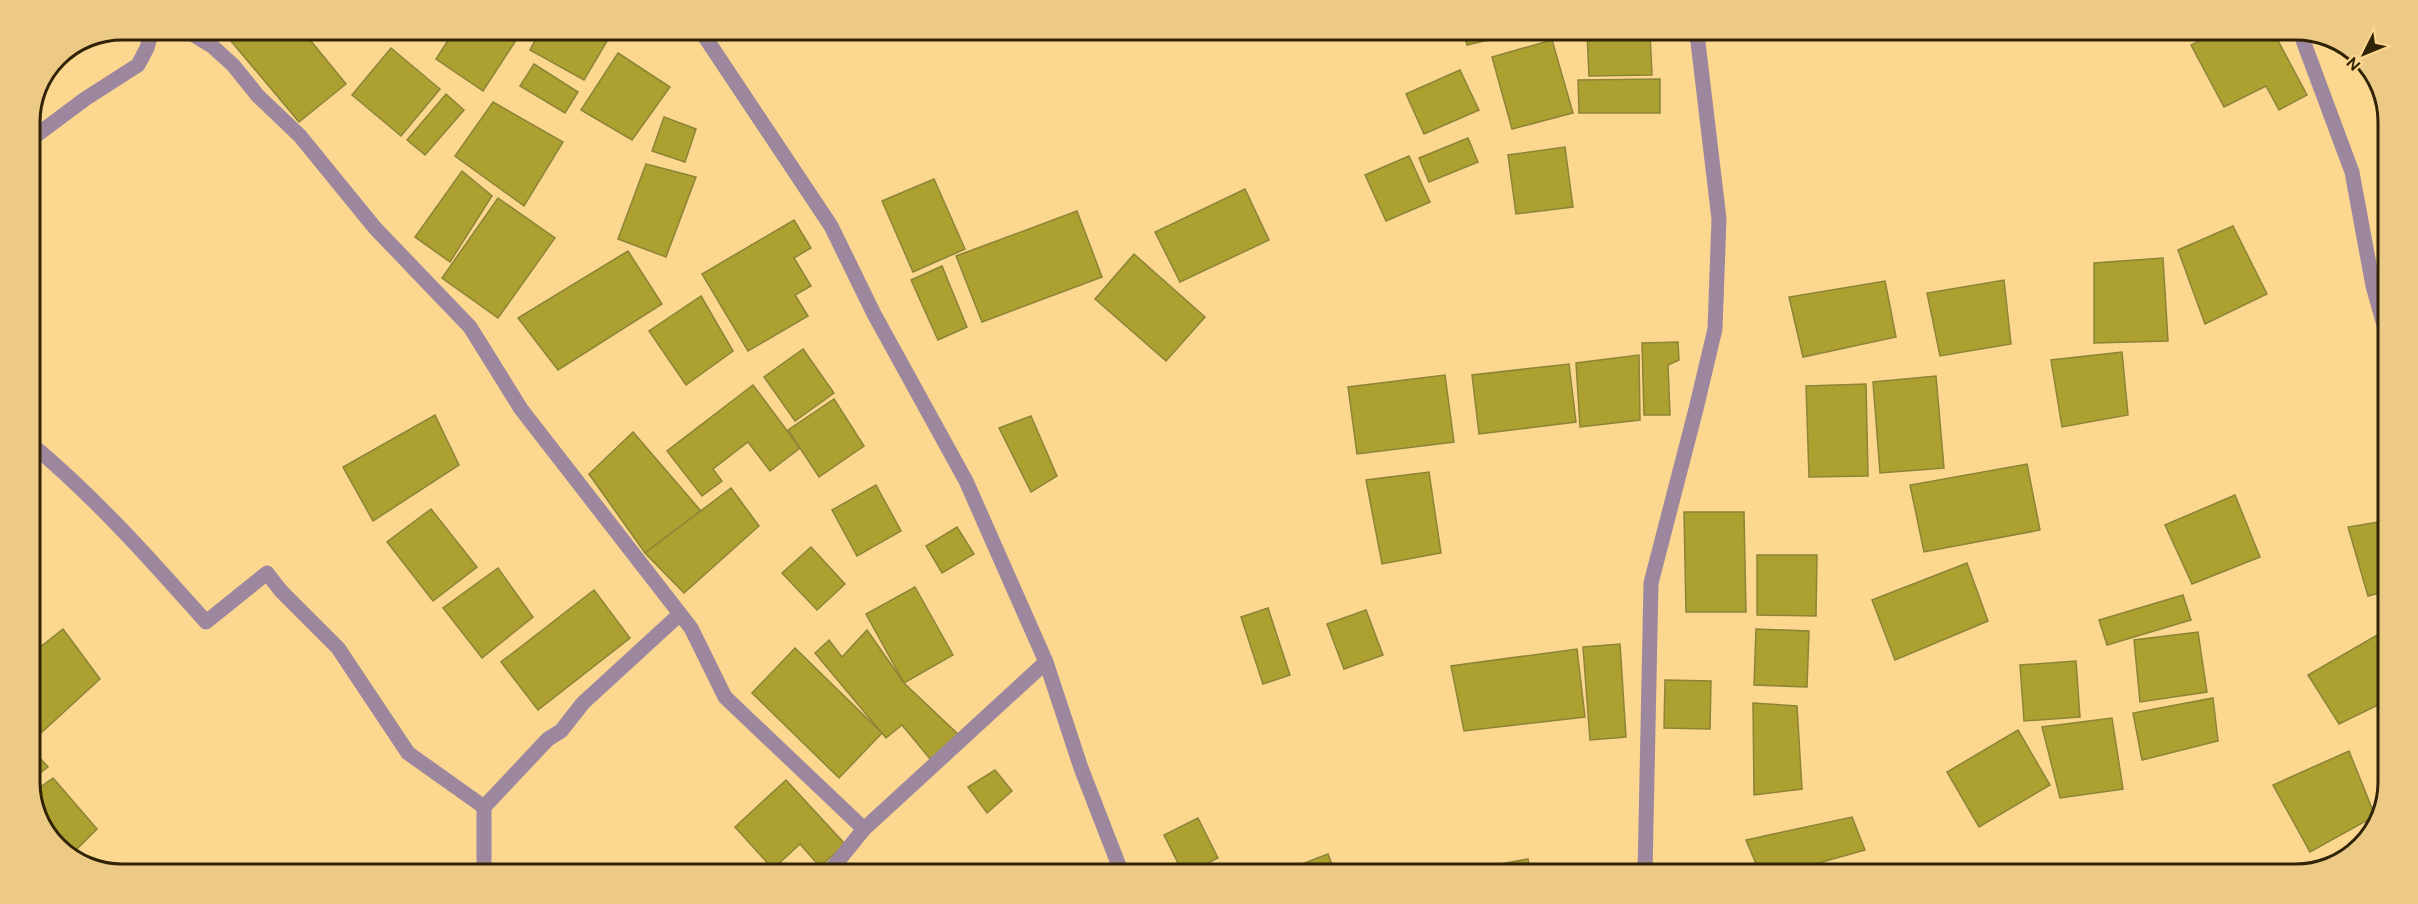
<svg xmlns="http://www.w3.org/2000/svg" width="2418" height="904" font-family="Ubuntu,sans-serif">
  <rect width="100%" height="100%" fill="#fcd78f"/>
  <g fill="#aca031" stroke="#8c8437" stroke-width="1.5">
    <polygon points="244,30 302,30 346,84 299,122 231,41"/>
    <polygon points="454,31 522,31 483,91 436,59"/>
    <polygon points="540,31 613,31 584,80 530,50"/>
    <polygon points="1464,33 1517,33 1467,45"/>
    <polygon points="1587,33 1650,33 1652,75 1589,76"/>
    <polygon points="2211,35 2275,35 2307,95 2279,110 2266,86 2224,107 2191,45"/>
    <polygon points="1552,40 1573,113 1512,129 1492,57"/>
    <polygon points="391,48 440,89 401,136 352,95"/>
    <polygon points="618,53 670,87 632,140 581,110"/>
    <polygon points="534,64 578,92 565,113 520,86"/>
    <polygon points="1460,70 1479,110 1424,134 1406,94"/>
    <polygon points="1660,79 1660,113 1579,113 1578,80"/>
    <polygon points="446,94 464,110 425,155 407,140"/>
    <polygon points="493,102 563,142 524,206 455,156"/>
    <polygon points="664,117 696,129 685,162 652,151"/>
    <polygon points="1468,138 1478,162 1429,182 1419,158"/>
    <polygon points="1565,147 1573,207 1516,214 1508,155"/>
    <polygon points="1409,156 1430,202 1386,221 1365,175"/>
    <polygon points="646,164 696,177 666,257 618,239"/>
    <polygon points="462,171 492,196 450,262 415,237"/>
    <polygon points="934,179 965,249 913,272 882,201"/>
    <polygon points="1245,189 1269,240 1180,282 1155,232"/>
    <polygon points="498,198 555,238 498,318 442,278"/>
    <polygon points="1077,211 1102,277 982,322 956,256"/>
    <polygon points="794,220 811,248 794,258 811,286 795,295 808,316 748,351 702,274"/>
    <polygon points="2233,226 2267,294 2205,324 2178,250"/>
    <polygon points="628,251 662,304 558,370 518,318"/>
    <polygon points="1134,254 1205,317 1166,361 1095,299"/>
    <polygon points="2163,258 2168,341 2094,343 2094,263"/>
    <polygon points="942,266 967,327 938,340 911,280"/>
    <polygon points="2004,280 2011,344 1940,356 1927,293"/>
    <polygon points="1885,281 1896,337 1803,357 1789,297"/>
    <polygon points="701,296 733,351 686,385 649,331"/>
    <polygon points="1678,342 1679,360 1668,365 1670,415 1644,415 1642,343"/>
    <polygon points="803,349 834,393 795,421 764,377"/>
    <polygon points="2122,352 2128,415 2062,427 2051,360"/>
    <polygon points="1639,355 1640,420 1580,427 1576,363"/>
    <polygon points="1569,364 1576,422 1479,434 1472,375"/>
    <polygon points="1445,375 1454,442 1357,454 1348,387"/>
    <polygon points="1936,376 1944,468 1880,473 1873,382"/>
    <polygon points="1866,384 1868,476 1809,477 1806,386"/>
    <polygon points="753,385 800,448 770,471 748,442 713,469 722,481 702,496 667,451"/>
    <polygon points="834,399 864,446 819,477 788,430"/>
    <polygon points="435,415 459,465 373,521 343,467"/>
    <polygon points="1031,416 1057,476 1031,492 999,428"/>
    <polygon points="633,432 701,511 645,553 589,474"/>
    <polygon points="2027,464 2040,530 1924,552 1910,485"/>
    <polygon points="1429,472 1441,553 1382,564 1366,480"/>
    <polygon points="876,485 901,531 857,556 832,510"/>
    <polygon points="731,488 759,526 684,593 645,553"/>
    <polygon points="2235,495 2260,557 2192,584 2165,525"/>
    <polygon points="431,509 477,567 433,601 387,542"/>
    <polygon points="1684,512 1744,512 1746,612 1686,612"/>
    <polygon points="2385,521 2384,592 2368,596 2348,527"/>
    <polygon points="957,527 974,554 942,573 926,546"/>
    <polygon points="811,547 845,584 817,610 782,573"/>
    <polygon points="1757,555 1817,555 1816,616 1757,615"/>
    <polygon points="1967,563 1988,621 1895,660 1872,600"/>
    <polygon points="498,568 533,617 482,658 443,608"/>
    <polygon points="915,587 953,655 904,683 866,614"/>
    <polygon points="594,590 630,638 538,710 501,662"/>
    <polygon points="2183,595 2191,620 2107,645 2099,620"/>
    <polygon points="1268,608 1290,675 1263,684 1241,617"/>
    <polygon points="1366,610 1383,655 1344,669 1327,624"/>
    <polygon points="63,629 100,679 41,733 30,721 30,655"/>
    <polygon points="1756,629 1809,631 1807,687 1754,685"/>
    <polygon points="867,630 904,683 960,736 931,760 902,725 886,738 815,653 829,640 842,657"/>
    <polygon points="2384,631 2384,702 2339,724 2308,675"/>
    <polygon points="2198,632 2207,692 2140,702 2134,640"/>
    <polygon points="1620,644 1626,737 1590,740 1583,647"/>
    <polygon points="795,648 882,733 839,778 752,693"/>
    <polygon points="1577,649 1585,717 1464,731 1451,666"/>
    <polygon points="2076,661 2080,717 2024,721 2020,665"/>
    <polygon points="1665,680 1711,681 1710,729 1664,728"/>
    <polygon points="2213,698 2218,741 2142,760 2133,713"/>
    <polygon points="1753,703 1797,706 1802,789 1754,795"/>
    <polygon points="2112,718 2123,789 2060,798 2042,727"/>
    <polygon points="2018,730 2050,785 1979,827 1947,772"/>
    <polygon points="30,747 48,767 30,781"/>
    <polygon points="2349,751 2375,816 2310,852 2273,785"/>
    <polygon points="995,770 1012,791 987,813 968,787"/>
    <polygon points="53,778 97,829 72,854 49,837 32,793"/>
    <polygon points="786,780 845,844 820,867 800,844 773,869 735,827"/>
    <polygon points="1852,817 1865,850 1783,873 1760,873 1746,840"/>
    <polygon points="1198,818 1218,858 1192,871 1182,871 1164,835"/>
    <polygon points="1328,854 1335,872 1281,872"/>
    <polygon points="1528,859 1530,872 1457,872"/>
    <rect x="1546" y="868" width="52" height="4"/>
  </g>
  <g fill="none" stroke-linecap="round" stroke-linejoin="round">
    <g stroke="#9d879f" stroke-width="15">
      <polyline points="186,30 212,46 233,65 258,96 300,136 375,228 470,327 521,409 691,628 725,697 864,829"/>
      <polyline points="701,31 831,226 874,314 966,481 1046,662 1081,768 1121,871"/>
      <polyline points="2301,35 2352,172 2373,286 2386,332"/>
      <polyline points="30,140 85,99 138,65 147,48 152,30"/>
      <path d="M30,443C95,497 150,559 206,622L267,573L281,591L338,648L408,753L484,807L548,739L561,731L583,703L680,614"/>
      <polyline points="484,870 484,807"/>
      <polyline points="830,871 864,829 1046,662"/>
      <polyline points="1645,873 1651,583 1696,409 1715,329 1719,219 1697,34"/>
    </g>
  </g>
  <path d="M0 0H2418V904H0ZM122 40H2296A82 82 0 0 1 2378 122V782A82 82 0 0 1 2296 864H122A82 82 0 0 1 40 782V122A82 82 0 0 1 122 40Z" fill="#ecc984" fill-rule="evenodd"/>
  <path fill="none" stroke="#312305" stroke-width="3" d="M122 40H2296A82 82 0 0 1 2378 122V782A82 82 0 0 1 2296 864H122A82 82 0 0 1 40 782V122A82 82 0 0 1 122 40Z"/>
  <g transform="translate(2364 54) rotate(227)" stroke="#fcd78f" stroke-width="4.5" paint-order="stroke">
  <path d="M0-4.5L10 22L0 15L-10 22Z" fill="#312305"/>
  <text y="-9" font-size="16" font-weight="bold" text-anchor="middle" fill="#312305">N</text>
  </g>
</svg>
